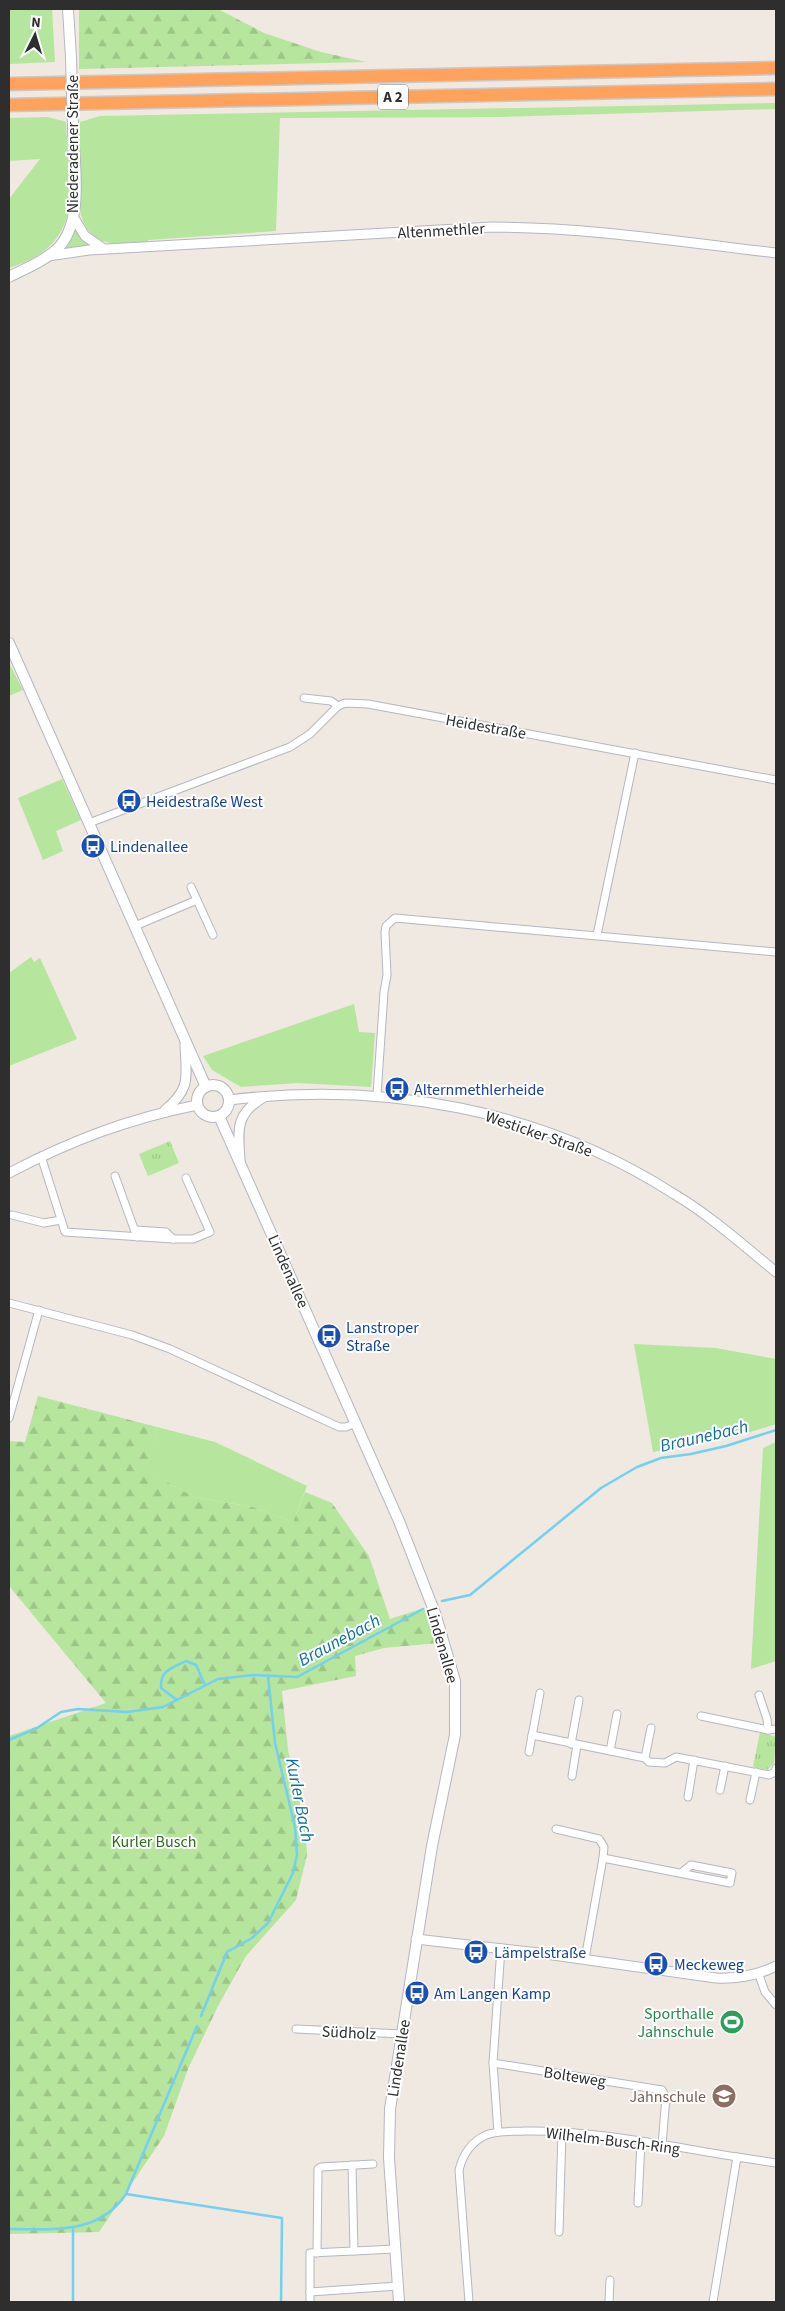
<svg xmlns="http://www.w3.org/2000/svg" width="785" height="2311" font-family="'Source Sans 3',sans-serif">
  <defs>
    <pattern id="forest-firs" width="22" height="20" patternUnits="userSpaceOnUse" patternTransform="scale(1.25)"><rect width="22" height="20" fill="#b6e59e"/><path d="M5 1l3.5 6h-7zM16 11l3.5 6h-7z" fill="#9dc588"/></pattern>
    <pattern id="park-tufts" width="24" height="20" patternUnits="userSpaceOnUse" patternTransform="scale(1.25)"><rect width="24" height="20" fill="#b6e59e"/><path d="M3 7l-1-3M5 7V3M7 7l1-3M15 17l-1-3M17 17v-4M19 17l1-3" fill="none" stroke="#9dc588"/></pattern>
  </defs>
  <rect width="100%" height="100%" fill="#efe9e1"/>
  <g fill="#b6e59e">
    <polygon points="9,9 52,9 55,62 9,64"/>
    <path d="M776,103V109L500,117L280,118L276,231L148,240V244C116,244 89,249 80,211V122L100,116Z"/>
    <path d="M48,117L66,122C69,188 88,243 9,268V199L40,159L9,161V118Z"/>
    <polygon points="75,229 90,246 61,251"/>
    <polygon points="9,663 23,690 9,696"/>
    <polygon points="62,779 81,820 56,831 63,851 43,860 18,798"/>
    <polygon points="31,957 34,962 40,958 77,1039 9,1066 9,973"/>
    <polygon points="354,1004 359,1032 375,1033 371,1087 298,1083 241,1087 212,1070 203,1056"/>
    <polygon points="634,1344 716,1348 776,1359 776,1424 741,1435 653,1452"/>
    <polygon points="157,1427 215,1442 307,1486 293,1522 253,1507 194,1497 146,1471"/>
    <polygon points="776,1442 776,1661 751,1669 763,1448"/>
  </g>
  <g fill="url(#forest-firs)">
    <polygon points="79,9 218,9 264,33 321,52 366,62 79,69"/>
    <polygon points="38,1396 157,1427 147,1471 194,1497 253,1507 293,1522 305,1492 332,1503 369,1556 390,1619 424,1608 438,1643 384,1648 355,1656 356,1676 282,1691 288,1750 305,1826 307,1855 296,1900 246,1956 218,2006 188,2069 164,2136 99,2232 9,2234 9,1736 106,1703 9,1586 9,1441 25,1442"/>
  </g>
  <g fill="url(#park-tufts)">
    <polygon points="170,1141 179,1163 148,1176 139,1154"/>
    <polygon points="760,1732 776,1737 774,1763 767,1770 753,1767"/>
  </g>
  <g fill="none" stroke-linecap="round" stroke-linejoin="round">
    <g stroke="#75cff0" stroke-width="2.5">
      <polyline points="442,1601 470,1595 601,1488 637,1467 661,1458 691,1454 726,1446 776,1430"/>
      <path d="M177,1700L161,1688C160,1670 172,1668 186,1661L196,1665L205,1685"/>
      <polyline points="9,1740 37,1728 61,1712 78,1709 127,1712 163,1707 218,1679 253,1675 297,1677 423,1609"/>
      <polyline points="201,2016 227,1952 252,1938 268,1923 293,1873 297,1855 295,1827 275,1743 268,1676"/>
      <polyline points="126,2194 282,2218 281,2302"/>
      <path d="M9,2229C52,2229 99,2235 126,2194L197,2026"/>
      <polyline points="73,2302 73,2229"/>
    </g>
    <defs>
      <g id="minor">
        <polyline points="304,698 331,701 338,706"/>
        <polyline points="89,823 290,747 310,734 338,706 345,703 368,704 776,780"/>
        <polyline points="197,900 213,935"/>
        <polyline points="135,926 197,900 191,887"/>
        <polyline points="597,935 635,753"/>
        <polyline points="377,1095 384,992 387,975 385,932 386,926 395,918 776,952"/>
        <polyline points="41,1156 65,1232 173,1239 193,1239 210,1232 186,1178"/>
        <polyline points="115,1176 137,1237"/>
        <polyline points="12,1215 44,1223 61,1220"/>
        <polyline points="135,1230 166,1232 173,1239"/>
        <polyline points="9,1303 132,1335 170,1349 339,1427 346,1427 356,1423"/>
        <polyline points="9,1418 39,1310"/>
        <polyline points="759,1695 767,1719 768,1730"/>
        <polyline points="701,1716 768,1730 776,1729"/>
        <polyline points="532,1735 645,1758 649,1762 665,1763 676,1757 769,1775 775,1772 776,1768"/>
        <polyline points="571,1744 579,1700"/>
        <polyline points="610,1751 617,1714"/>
        <polyline points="529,1752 540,1693"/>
        <polyline points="645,1758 651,1728"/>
        <polyline points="572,1776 577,1745"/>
        <polyline points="720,1790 725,1766"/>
        <polyline points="688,1797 694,1760"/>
        <polyline points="750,1800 756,1772"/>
        <polyline points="556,1829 599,1839 604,1847 603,1858"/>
        <polyline points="585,1959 603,1858 730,1883 732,1873 691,1865 681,1873"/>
        <polyline points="759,1975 765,1992 776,2005"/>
        <polyline points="296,2029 402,2034"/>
        <polyline points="493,2063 662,2090 666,2097 662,2145"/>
        <polyline points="498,2132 493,2063 501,1948"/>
        <polyline points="352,2165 354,2251 310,2253 310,2292 398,2286"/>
        <polyline points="638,2203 641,2142"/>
        <polyline points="559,2232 562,2132"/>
        <polyline points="354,2251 395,2249"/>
        <polyline points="317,2253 318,2169 321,2167 373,2164"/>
        <polyline points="310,2292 310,2302"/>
        <path d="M469,2302L459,2170C463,2154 471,2142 486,2135C498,2130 512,2132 524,2131C595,2130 667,2146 737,2157"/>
        <polyline points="609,2302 610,2280"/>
        <polyline points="713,2302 737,2157 776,2163"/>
      </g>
      <g id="tertiary">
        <polyline points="74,218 85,236 104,249"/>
        <path d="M48,256L89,250L492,227C587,227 682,242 776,253"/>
        <path d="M229,1100C383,1081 542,1109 674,1194C711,1216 743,1245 776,1272"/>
        <path d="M165,1110C192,1088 186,1076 185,1044"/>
        <path d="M240,1160C238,1129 235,1114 264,1097"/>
        <path d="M9,1173C72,1140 128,1119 197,1105"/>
        <path d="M416,1939L539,1953L716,1978C738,1979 756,1976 776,1966"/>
      </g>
      <g id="secondary">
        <polyline points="68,9 71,58"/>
        <path d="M9,277C24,269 43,262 56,250C85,224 74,164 73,128"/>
        <polyline points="9,643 206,1087"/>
        <circle cx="213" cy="1101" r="16"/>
        <polyline points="219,1116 399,1521 435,1613 455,1681 455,1735 432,1846 390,2109 389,2158 399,2302"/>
      </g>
      <g id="motorway">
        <polyline points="9,84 776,68"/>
        <polyline points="9,105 776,89"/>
      </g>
    </defs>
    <use href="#minor" stroke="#b4b7c1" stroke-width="9"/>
    <use href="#tertiary" stroke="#b4b7c1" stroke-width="11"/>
    <use href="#secondary" stroke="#b4b7c1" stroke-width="12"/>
    <use href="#motorway" stroke="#c9c9c9" stroke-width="15"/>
    <use href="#minor" stroke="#fff" stroke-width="7"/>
    <use href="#tertiary" stroke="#fff" stroke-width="9"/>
    <use href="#secondary" stroke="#fff" stroke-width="10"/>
    <use href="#motorway" stroke="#ffa35c" stroke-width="12"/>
    <defs>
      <polyline id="secondary-bridge" points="71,58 73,128"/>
    </defs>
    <use href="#secondary-bridge" stroke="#b4b7c1" stroke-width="12" stroke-linecap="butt"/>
    <use href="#secondary-bridge" stroke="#fff" stroke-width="10"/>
  </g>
  <defs>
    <symbol id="bus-disc" viewBox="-11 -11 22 22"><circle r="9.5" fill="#1a4fb4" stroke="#fff"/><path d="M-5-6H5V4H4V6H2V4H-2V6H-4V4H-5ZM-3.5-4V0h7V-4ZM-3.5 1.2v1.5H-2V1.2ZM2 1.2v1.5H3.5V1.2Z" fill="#fff"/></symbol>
    <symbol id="stadium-disc" viewBox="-11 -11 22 22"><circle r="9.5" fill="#2e9e5b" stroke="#fff"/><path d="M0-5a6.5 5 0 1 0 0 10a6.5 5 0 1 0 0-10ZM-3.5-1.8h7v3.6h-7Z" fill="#fff"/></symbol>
    <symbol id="school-disc" viewBox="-11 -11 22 22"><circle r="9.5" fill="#8d6e63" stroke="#fff"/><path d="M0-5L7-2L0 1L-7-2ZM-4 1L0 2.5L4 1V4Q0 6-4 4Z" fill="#fff"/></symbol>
  </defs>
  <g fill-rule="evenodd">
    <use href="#bus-disc" x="115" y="787" width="28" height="28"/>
    <use href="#bus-disc" x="79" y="832" width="28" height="28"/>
    <use href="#bus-disc" x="383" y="1075" width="28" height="28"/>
    <use href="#bus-disc" x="315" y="1322" width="28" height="28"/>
    <use href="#bus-disc" x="462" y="1938" width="28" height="28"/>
    <use href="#bus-disc" x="642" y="1950" width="28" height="28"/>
    <use href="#bus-disc" x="403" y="1979" width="28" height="28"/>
    <use href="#stadium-disc" x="718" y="2008" width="28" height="28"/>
    <use href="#school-disc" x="710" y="2082" width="28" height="28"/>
  </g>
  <g text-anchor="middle" stroke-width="4" stroke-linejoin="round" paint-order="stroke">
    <rect fill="#fff" stroke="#6d6d6d" stroke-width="1" x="378" y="84.5" width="30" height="25" rx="4"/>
    <g font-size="15" font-weight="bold" fill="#2e2e2e">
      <text x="393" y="102">A 2</text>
    </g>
    <g font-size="16" fill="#2e2e2e" stroke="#fff">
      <text transform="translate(72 144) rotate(-90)" y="6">Niederadener Straße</text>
      <text transform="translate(441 230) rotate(-3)" y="6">Altenmethler</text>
      <text transform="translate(486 726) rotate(10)" y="6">Heidestraße</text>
      <text transform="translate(539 1133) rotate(19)" y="6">Westicker Straße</text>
      <text transform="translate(289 1271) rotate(66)" y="6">Lindenallee</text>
      <text transform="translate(443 1645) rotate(74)" y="6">Lindenallee</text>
      <text transform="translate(349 2032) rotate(3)" y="6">Südholz</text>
      <text transform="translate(398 2058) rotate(-81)" y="6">Lindenallee</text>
      <text transform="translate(575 2076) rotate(9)" y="6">Bolteweg</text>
      <text transform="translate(613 2140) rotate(7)" y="6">Wilhelm-Busch-Ring</text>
    </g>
    <g font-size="16" fill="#164399" stroke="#fff" text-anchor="start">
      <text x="146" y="807">Heidestraße West</text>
      <text x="110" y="852">Lindenallee</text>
      <text x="414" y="1095">Alternmethlerheide</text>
      <text x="346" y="1333">Lanstroper<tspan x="346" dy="18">Straße</tspan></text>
      <text x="494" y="1958">Lämpelstraße</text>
      <text x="674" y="1970">Meckeweg</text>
      <text x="434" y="1999">Am Langen Kamp</text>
    </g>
    <g font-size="16" fill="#2c6e1b" stroke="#fff">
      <text x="154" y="1847">Kurler Busch</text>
    </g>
    <g font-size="16" fill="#27864d" stroke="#fff" text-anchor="end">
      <text x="714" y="2019">Sporthalle<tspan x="714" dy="18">Jahnschule</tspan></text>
    </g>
    <g font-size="16" fill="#785e54" stroke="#fff" text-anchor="end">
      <text x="706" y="2102">Jahnschule</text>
    </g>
    <g font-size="18" font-style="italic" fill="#0d6fa3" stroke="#fff">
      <text transform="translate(704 1436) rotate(-13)" y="6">Braunebach</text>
      <text transform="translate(339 1640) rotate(-28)" y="6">Braunebach</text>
      <text transform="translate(300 1800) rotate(79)" y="6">Kurler Bach</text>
    </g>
  </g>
  <rect width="785" height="2311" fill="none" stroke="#2e2e2e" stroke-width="20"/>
  <g transform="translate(35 35) rotate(5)" stroke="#ffffff" stroke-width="4" paint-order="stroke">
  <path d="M0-4L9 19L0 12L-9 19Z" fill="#2e2e2e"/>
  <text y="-8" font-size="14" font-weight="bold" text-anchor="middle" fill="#2e2e2e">N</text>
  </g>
</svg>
